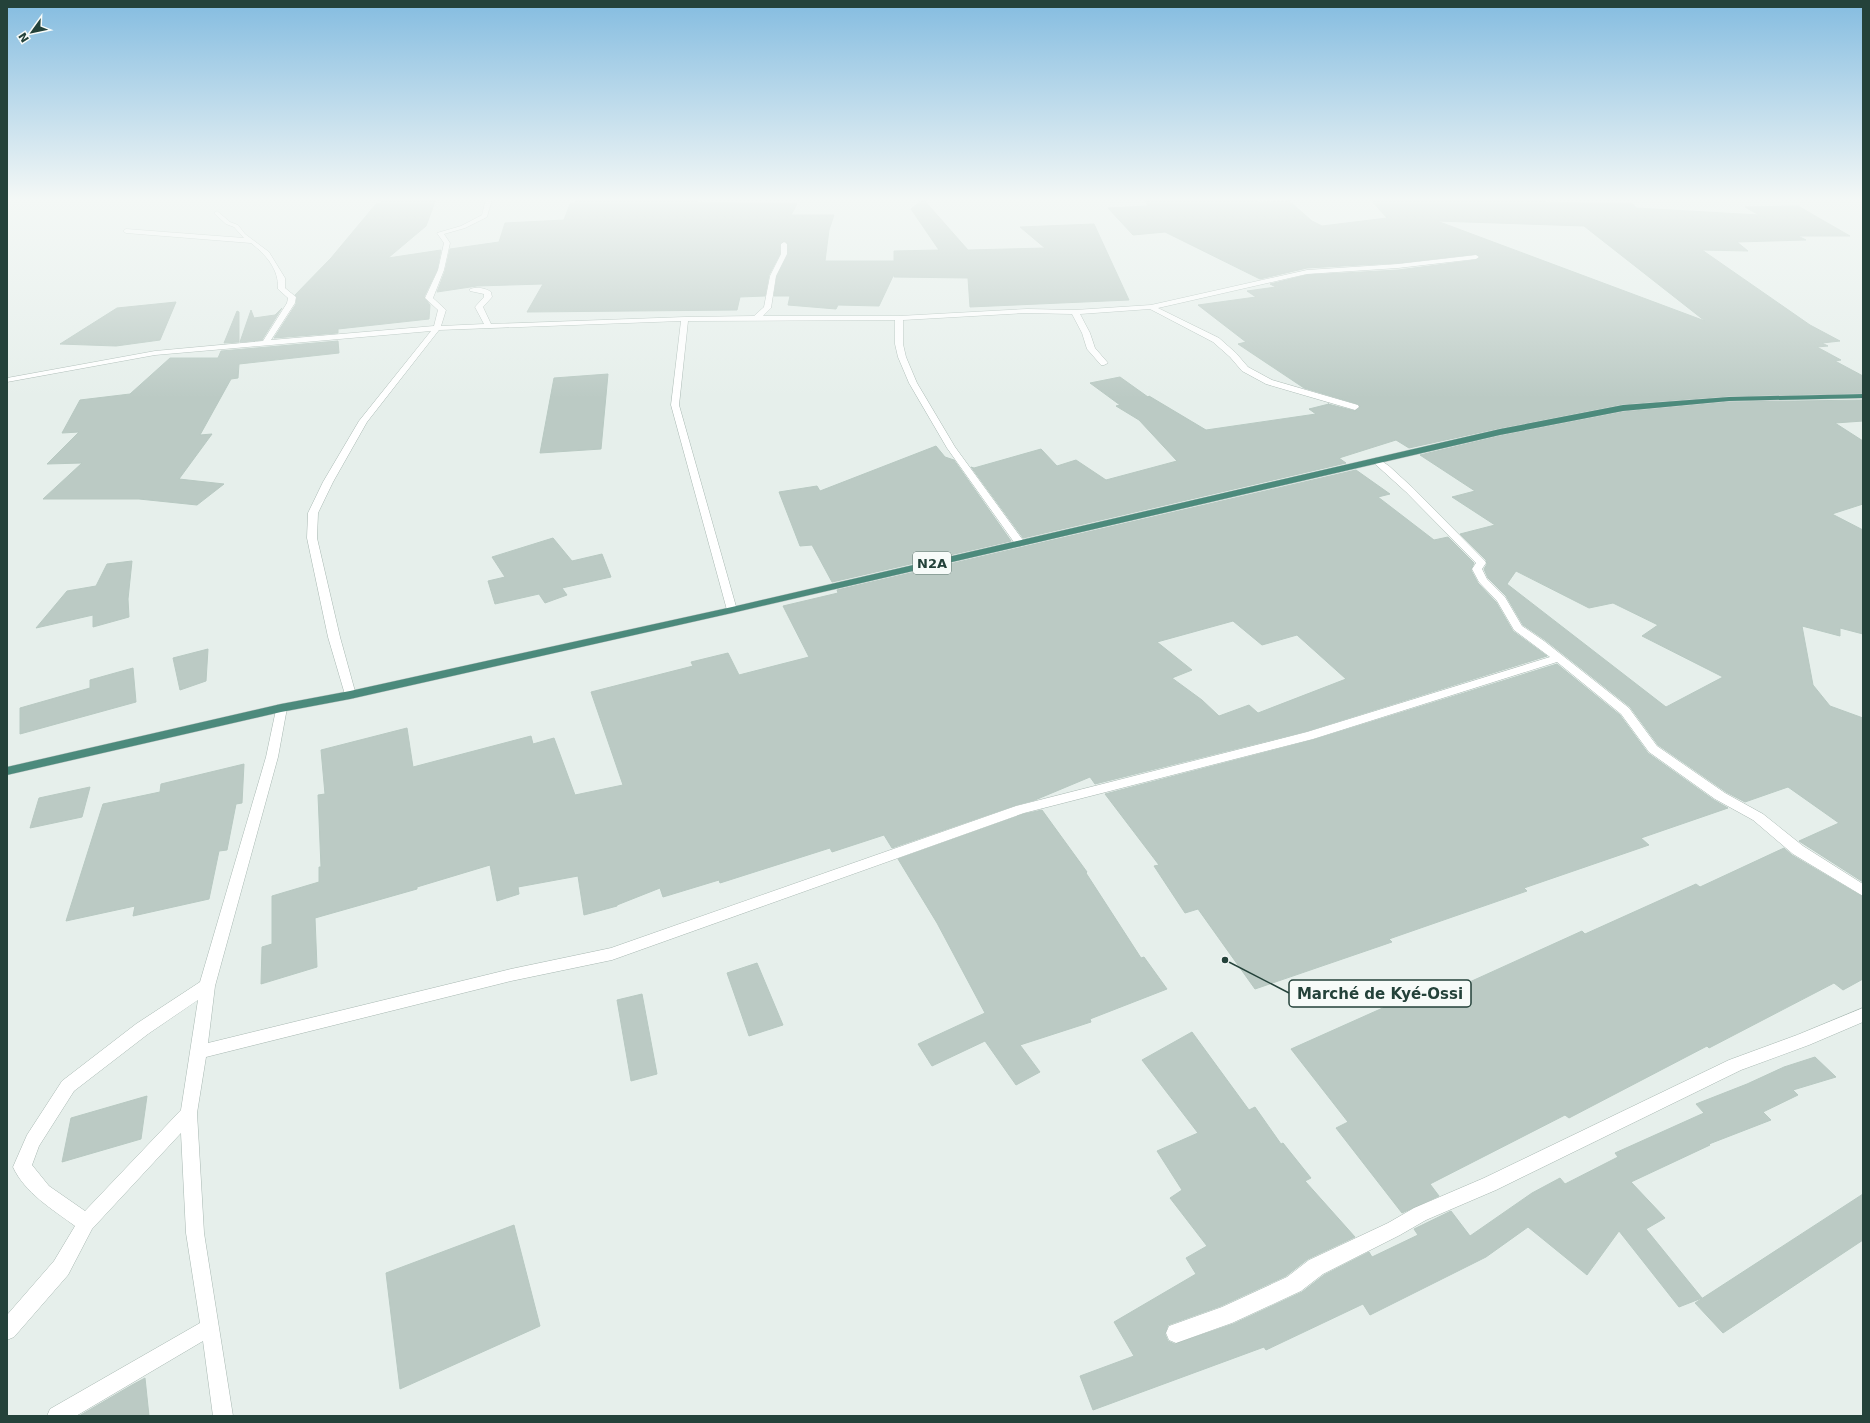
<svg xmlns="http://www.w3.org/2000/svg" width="1870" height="1423" font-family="'DejaVu Sans',sans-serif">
  <rect width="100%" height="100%" fill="#e6efeb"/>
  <g fill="#bbcac4" stroke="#b8c9c2" fill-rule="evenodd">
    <polygon points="397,199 436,199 426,226 388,258 441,250 437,270 424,297 430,305 429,319 338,329 338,333 274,338 296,304 297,297 295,295 331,258 376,204 379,204 381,200"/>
    <polygon points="625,199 698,199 698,202 797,204 791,215 834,215 829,230 825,261 894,261 894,251 939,250 911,209 923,199 968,250 1045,248 1020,227 1094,224 1129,300 970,307 968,278 894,277 894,274 879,306 838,305 836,309 788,305 790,296 774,296 777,276 788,254 788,244 785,241 780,244 780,254 769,275 765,296 740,297 737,310 527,312 543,284 477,286 437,292 445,271 450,249 499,242 505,223 564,220 570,204 574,204 575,201"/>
    <path d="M1144,199H1256L1259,202L1289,201L1312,221L1322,226L1387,218L1370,199H1519L1545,200L1546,202L1633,204L1636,208L1759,215L1766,219L1745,207L1798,206L1850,236H1798L1806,240L1737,242L1748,251L1702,250L1810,325L1840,341L1822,343L1828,346L1817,347L1841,360L1835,361L1863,376V393L1729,396L1623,404L1500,428L1409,448L1396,440L1339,458L1346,463L1023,538L971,467L974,468L1041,449L1057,466L1076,460L1106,480L1177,461L1139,420L1116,406L1120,405L1090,383L1120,377L1148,397L1149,396L1206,430L1316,414L1309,409L1329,404H1328L1355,411L1360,407L1358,404L1304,388L1238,344L1246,342L1198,305L1256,297L1247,291L1276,287L1270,284L1307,275L1398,270L1476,260L1480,257L1476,254L1398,263L1307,268L1260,279L1165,232L1133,235L1108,208L1148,206ZM1437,221L1584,226L1705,321Z"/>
    <polygon points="176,302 160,340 116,346 60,344 117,308"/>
    <polygon points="282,308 262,340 240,342 251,310 254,318 275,315"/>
    <polygon points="237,311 239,312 239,342 224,343"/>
    <polygon points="338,341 339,353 239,364 238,378 231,379 200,435 212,434 179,479 224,484 197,505 139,499 43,499 82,463 47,464 79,432 62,433 80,400 130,394 170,358 218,358 221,351"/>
    <polygon points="608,374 601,449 540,453 554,378"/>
    <path d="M1863,400V421L1835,423L1863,441V504L1832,514L1863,530V634L1840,628V636L1802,626L1813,685L1830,706L1863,718V882L1799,841L1839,823L1788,787L1745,802L1726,792L1658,745L1630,707L1545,640L1523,625L1506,596L1488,578L1484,569L1487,564L1486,560L1460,534L1495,525L1452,497L1475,491L1420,455L1500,436L1623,412L1729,402ZM1516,571L1589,608L1613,603L1658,625L1642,636L1723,677L1666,707L1507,584Z"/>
    <polygon points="936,446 945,457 954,460 1011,541 832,582 812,545 800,546 779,492 817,486 820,491"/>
    <path d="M1356,470L1390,494L1378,497L1434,540L1448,537L1474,563L1471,570L1478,583L1496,602L1513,631L1547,656L1307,731L1095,784L1090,777L1035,800L1016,805L892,848L884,835L832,852L830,848L720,883L719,880L663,897L660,888L617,905V906L584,915L578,876L518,887L519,894L497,901L490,865L417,887V889L315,918L317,967L261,984L262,947L272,944V896L319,882V867H321L318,795L325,794L321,750L407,728L413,767L531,736L533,744L554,738L575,795L623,785L591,692L693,666L691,662L728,653L739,675L809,657L783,606L838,593L837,590ZM1233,621L1262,645L1297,635L1346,679L1258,713L1249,705L1219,716L1202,700L1172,678L1192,670L1157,642Z"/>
    <polygon points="553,538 572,561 602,554 611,577 562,588 567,595 545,603 539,594 495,604 488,581 505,577 492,557"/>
    <polygon points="132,561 128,599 129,617 93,627 93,615 36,628 67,591 96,586 107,564"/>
    <polygon points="208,649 206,681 180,690 173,658"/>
    <polygon points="1557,664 1620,715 1648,753 1714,800 1728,808 1641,838 1649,845 1524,888 1527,891 1389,939 1392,942 1255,989 1198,909 1185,913 1154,866 1159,865 1105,794 1313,740"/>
    <polygon points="133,668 136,702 20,734 20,708 90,688 90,680"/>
    <polygon points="244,764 242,803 236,804 227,850 219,851 209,899 133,916 135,906 66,921 103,804 160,792 161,784"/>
    <polygon points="90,787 82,817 30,828 39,798"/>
    <polygon points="1042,810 1087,872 1086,873 1141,958 1144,957 1167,989 1090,1019 1091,1022 1020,1045 1040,1072 1016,1085 985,1041 932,1066 918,1044 985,1013 937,923 898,859 1024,814"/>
    <polygon points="1784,848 1792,855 1863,897 1863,979 1843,990 1834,983 1709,1048 1707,1046 1569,1118 1565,1115 1430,1184 1439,1196 1402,1213 1336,1128 1348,1122 1291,1049 1432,986 1441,995 1582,931 1585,934 1696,884 1700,887"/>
    <polygon points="757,963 783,1025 749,1036 727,973"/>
    <polygon points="642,994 657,1074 631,1081 617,1000"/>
    <polygon points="1192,1032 1249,1110 1255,1107 1281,1144 1283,1143 1311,1178 1305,1181 1355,1237 1308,1259 1286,1276 1221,1306 1168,1325 1165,1334 1168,1341 1175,1344 1233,1324 1302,1292 1324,1275 1369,1252 1372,1257 1418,1235 1414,1229 1451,1211 1470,1236 1532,1193 1560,1178 1565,1184 1618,1157 1615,1153 1704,1113 1696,1104 1747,1084 1784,1067 1815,1057 1836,1077 1793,1090 1798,1095 1763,1112 1771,1120 1709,1144 1710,1145 1631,1182 1665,1218 1646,1229 1702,1298 1679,1307 1619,1231 1587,1275 1528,1227 1486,1257 1370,1315 1363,1304 1266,1350 1264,1347 1093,1410 1080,1376 1134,1356 1114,1322 1196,1274 1186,1258 1207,1246 1170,1198 1182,1190 1157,1151 1198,1133 1142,1060"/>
    <polygon points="147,1096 141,1139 62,1162 71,1118"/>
    <polygon points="1863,1194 1863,1240 1723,1333 1695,1303"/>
    <polygon points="514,1225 540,1326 400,1389 386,1273"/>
    <polygon points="145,1378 149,1416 79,1416 132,1385"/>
  </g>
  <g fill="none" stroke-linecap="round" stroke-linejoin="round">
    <defs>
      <g id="minor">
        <path d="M486,199H492L487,217L465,228L444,234L450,243L444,270L433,298L446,310L441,326L484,324L475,307L484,297V294L470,291L469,290C474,286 486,288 491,292L492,297L483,307L491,324L685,317L754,316L764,307L770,276L781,254V244L784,242L787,244V254L776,276L771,308L763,316H899L1027,309L1075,310L1151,305L1307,270L1398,264L1476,255L1479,257L1476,259L1398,268L1307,274L1158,308L1219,338L1236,353L1248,367L1272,380L1358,405L1359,407L1355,410L1266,384L1242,371L1230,357L1213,342L1150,309L1080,314L1090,333L1095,348L1108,363L1104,365H1101L1087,349L1082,333L1072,314L1027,313L903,320V344L906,357L917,383L955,447L1025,543L1020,546L1016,545L947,448L909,383L898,357L895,344V320L688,321L679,405L737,610L732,613L727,610L671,405L681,321L439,330L367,422L333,482L318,513L317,538L340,637L356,695L354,698H346L328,637L307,538L308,513L323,482L359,421L431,331L155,355L7,382V378L155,351L263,341L287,303L288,298L278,289C279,269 266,255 251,243L126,233L123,231L126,229L244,238L234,227L226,224L215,214L214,213L217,211L230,222L238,225L245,234L269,252L285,278V288L296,297L295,303L271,340L434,326L438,310L425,298L438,270L444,243L437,233L461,226L482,215Z"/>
        <path d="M1377,458L1389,466L1413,488L1485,561L1486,563L1482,569L1487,579L1505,597L1522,626L1544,641L1629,708L1657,746L1725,793L1763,814L1803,846L1863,884V896L1793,854L1753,820L1715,799L1649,752L1621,714L1557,662L1313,739L1024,813L612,960L511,981L206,1057L197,1113L204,1233L233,1416H213L203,1341L76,1416H47L50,1409L200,1323L186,1233L181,1133L92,1229L68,1275L14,1337L7,1340V1315L54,1261L75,1226C52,1209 25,1193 13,1167L27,1135L62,1081L136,1024L200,982L266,757L277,705H285L287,708L278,757L215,986L208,1043L511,969L611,948L1016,806L1307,732L1550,657L1514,630L1497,601L1479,582L1472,569L1476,563L1406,492L1374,463L1372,461L1374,459ZM198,1000L181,1110L85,1211L49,1186L32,1165L39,1146L74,1091L148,1034Z"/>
        <polygon points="1863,1008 1863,1022 1809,1045 1741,1070 1496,1190 1426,1220 1400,1235 1323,1274 1301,1291 1232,1323 1176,1343 1169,1340 1166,1333 1169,1326 1222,1307 1287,1277 1309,1260 1388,1223 1414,1208 1484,1178 1729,1060 1797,1035"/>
      </g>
      <polygon id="trunk" points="1863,394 1863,398 1729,401 1623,411 1500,435 732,613 350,699 281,712 7,775 7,767 281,704 350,691 732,607 1500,429 1623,405 1729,397"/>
    </defs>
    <use href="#minor" stroke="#a8b8b2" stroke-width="1"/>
    <use href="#trunk" stroke="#c2cac8" stroke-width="1"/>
    <use href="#minor" fill="#fff" fill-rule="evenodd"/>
    <use href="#trunk" fill="#4c8a7c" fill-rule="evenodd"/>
  </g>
  <linearGradient id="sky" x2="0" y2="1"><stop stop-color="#84bce0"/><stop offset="0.5" stop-color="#f4f8f6"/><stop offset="1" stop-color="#f4f8f6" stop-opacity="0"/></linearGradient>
  <rect width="1870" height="398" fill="url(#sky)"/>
  <g text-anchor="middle" stroke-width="3" stroke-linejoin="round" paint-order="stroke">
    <rect fill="#f7fbf9" stroke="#637a73" stroke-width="1" x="913" y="552" width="38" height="22" rx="3"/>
    <g font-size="13" font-weight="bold" fill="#24423a">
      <text x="932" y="568">N2A</text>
    </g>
  </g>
  <path fill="none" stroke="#24423a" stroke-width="1.5" d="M1225 960L1289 993"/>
  <circle fill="#24423a" stroke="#f7fbf9" stroke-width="1.5" cx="1225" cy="960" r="4"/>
  <rect fill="#f7fbf9" stroke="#24423a" stroke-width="1.5" x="1289" y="980" width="182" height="27" rx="4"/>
  <g font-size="15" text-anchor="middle" font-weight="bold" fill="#24423a">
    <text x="1380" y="999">Marché de Kyé-Ossi</text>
  </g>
  <rect width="1870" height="1423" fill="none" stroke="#24423a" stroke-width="16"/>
  <g transform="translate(32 32) rotate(237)" stroke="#f7fbf9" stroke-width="3" paint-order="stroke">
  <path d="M0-3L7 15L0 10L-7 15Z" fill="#24423a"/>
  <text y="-6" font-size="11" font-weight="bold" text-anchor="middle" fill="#24423a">N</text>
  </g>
</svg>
